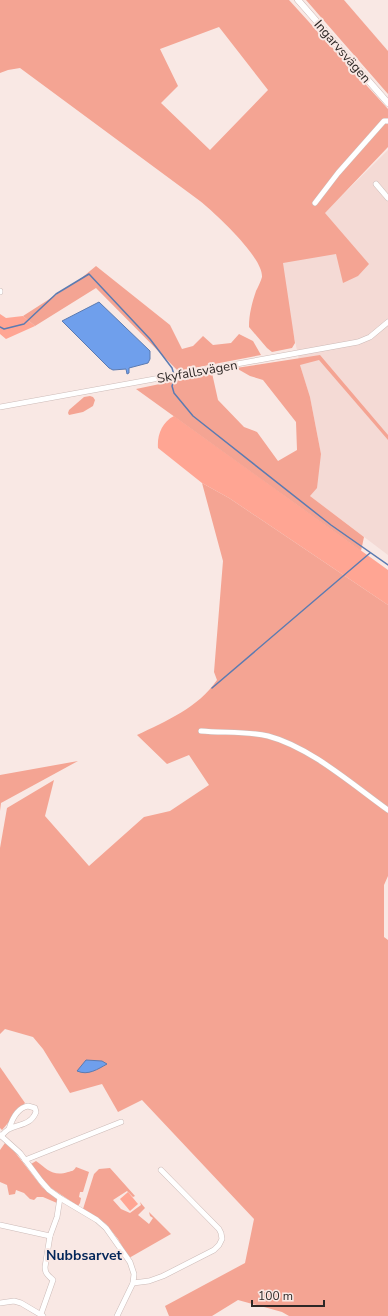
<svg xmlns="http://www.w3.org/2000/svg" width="388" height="1316" font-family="'Nunito Sans',sans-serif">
  <rect width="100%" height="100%" fill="#f9e8e4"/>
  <polygon fill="#f4dad5" points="388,150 388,555 310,496 321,454 310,397 300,365 278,259"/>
  <g fill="#ffa593">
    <polygon points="0,314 6,318 23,316 35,326 6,339 0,334"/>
    <path d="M174,416L388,570V605L229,498L202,483L158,448C157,435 162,422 174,416Z"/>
    <polygon points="128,1192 138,1204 130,1211 120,1199"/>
  </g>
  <g fill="#f4a493" fill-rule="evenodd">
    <path d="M0,0H289L388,109V147L325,213L369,264L358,276L343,283L336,254L283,263L295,343L292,348L272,352L267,348L249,327C249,314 252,303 256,291C258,287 261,281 262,277C263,257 215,213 200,201L20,68L8,70L0,73ZM219,27L268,90L210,150L161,103L178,86L160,49Z"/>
    <polygon points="306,0 344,0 388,51 388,94"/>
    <polygon points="96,266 170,325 182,349 193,346 203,336 213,345 231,343 239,334 253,341 261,355 178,371 96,288 35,326 23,316 79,280"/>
    <polygon points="320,355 388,435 388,440 319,360 300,365 310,397 321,454 317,488 310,496 364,537 361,551 136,389 212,373 218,400 244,427 257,432 278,461 297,450 296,422 263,380 250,376 236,368"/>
    <polygon points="90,396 93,397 95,400 93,406 83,412 69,415 68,413 69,410 84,397"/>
    <path d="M202,483L229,498L388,605V876L384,885V937L388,940V1316H289L282,1312L238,1300L212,1316H169L165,1306L245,1263L254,1219L142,1100L118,1112L102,1084L70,1093L43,1049L33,1037L5,1029L0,1034V848L7,808L54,780L45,816L89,866L144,817L170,811L209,785L189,755L167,764L137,735C166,721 198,708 217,680L214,672L223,561Z"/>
    <polygon points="78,761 1,803 0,811 0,775"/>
    <polygon points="0,1067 25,1103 2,1130 0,1128"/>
    <polygon points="5,1143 14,1151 42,1187 58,1200 57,1203 43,1197 37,1197 34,1200 30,1199 24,1193 16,1190 15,1194 9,1195 7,1185 0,1182 0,1150"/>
    <path d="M36,1161C47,1169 53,1177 68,1172C72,1171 74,1171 76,1167L89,1172L83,1192H80L79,1197L81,1198L80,1203L78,1206L48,1186L31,1164Z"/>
    <polygon points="110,1168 135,1196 133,1197 127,1191 113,1200 121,1209 130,1213 141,1205 140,1202 145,1208 138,1215 149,1224 153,1218 150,1216 149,1212 171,1234 129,1258 118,1239 106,1224 83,1209 94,1174 99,1169"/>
  </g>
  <g fill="#6f9fec" stroke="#5c7bb1">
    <polygon points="99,302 150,351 150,359 148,363 129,368 129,373 127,374 126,369 113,370 109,368 62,321"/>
    <path d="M86,1060L102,1061L107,1064C98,1069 88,1076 77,1071Z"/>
  </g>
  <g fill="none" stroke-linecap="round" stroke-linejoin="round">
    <g stroke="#5c7bb1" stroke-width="1.5">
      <polyline points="0,327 4,329 24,324 56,294 89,274 150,339 172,368 175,378 172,386 174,393 193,416 331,525 388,565"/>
      <polyline points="212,688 370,553"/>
    </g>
    <defs>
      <g id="minor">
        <polyline points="376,184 388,198"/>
        <polyline points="315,203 338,173 384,121 388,121"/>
        <polyline points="0,292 0,291"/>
        <polyline points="0,407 358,342 370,337 388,322"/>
        <path d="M201,731C223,733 247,731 268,736C310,747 353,785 388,810"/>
        <polyline points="0,1135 20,1153 41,1181 49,1190 60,1198 97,1220 106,1228 130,1262 134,1274 133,1283 117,1316"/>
        <path d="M1,1136C3,1134 6,1131 9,1129C19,1124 31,1125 36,1112L35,1108L28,1106C17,1108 12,1119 9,1129"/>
        <polyline points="25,1160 121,1122"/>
        <polyline points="0,1225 50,1236"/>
        <polyline points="133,1283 149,1281 163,1276 214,1250 219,1245 222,1239 221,1233 219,1229 161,1170"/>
        <polyline points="0,1303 14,1301 21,1303 43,1316"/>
        <path d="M41,1314L53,1280C49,1276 45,1274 45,1267L50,1236L57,1217L60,1198"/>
      </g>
      <polyline id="tertiary" points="298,0 388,103"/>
    </defs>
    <use href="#minor" stroke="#ccbbb8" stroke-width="6"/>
    <use href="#tertiary" stroke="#ccbbb8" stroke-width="7"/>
    <use href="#minor" stroke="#fff" stroke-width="5"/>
    <use href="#tertiary" stroke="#fff" stroke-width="6"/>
  </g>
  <g text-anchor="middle" stroke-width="4" stroke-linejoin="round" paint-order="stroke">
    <g font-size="13" fill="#2e2826" stroke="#f9e8e4">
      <text transform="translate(343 51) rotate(49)" y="5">Ingarvsvägen</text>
      <text transform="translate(197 371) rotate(-10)" y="5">Skyfallsvägen</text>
    </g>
    <g font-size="14" font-weight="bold" fill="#042659" stroke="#f9e8e4">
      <text x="84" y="1260">Nubbsarvet</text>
    </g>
  </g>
  <path d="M252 1300v6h72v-6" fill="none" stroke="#2e2826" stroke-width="2"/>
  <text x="258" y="1300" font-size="12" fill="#2e2826" stroke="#f9e8e4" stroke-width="3" paint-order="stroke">100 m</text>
</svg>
